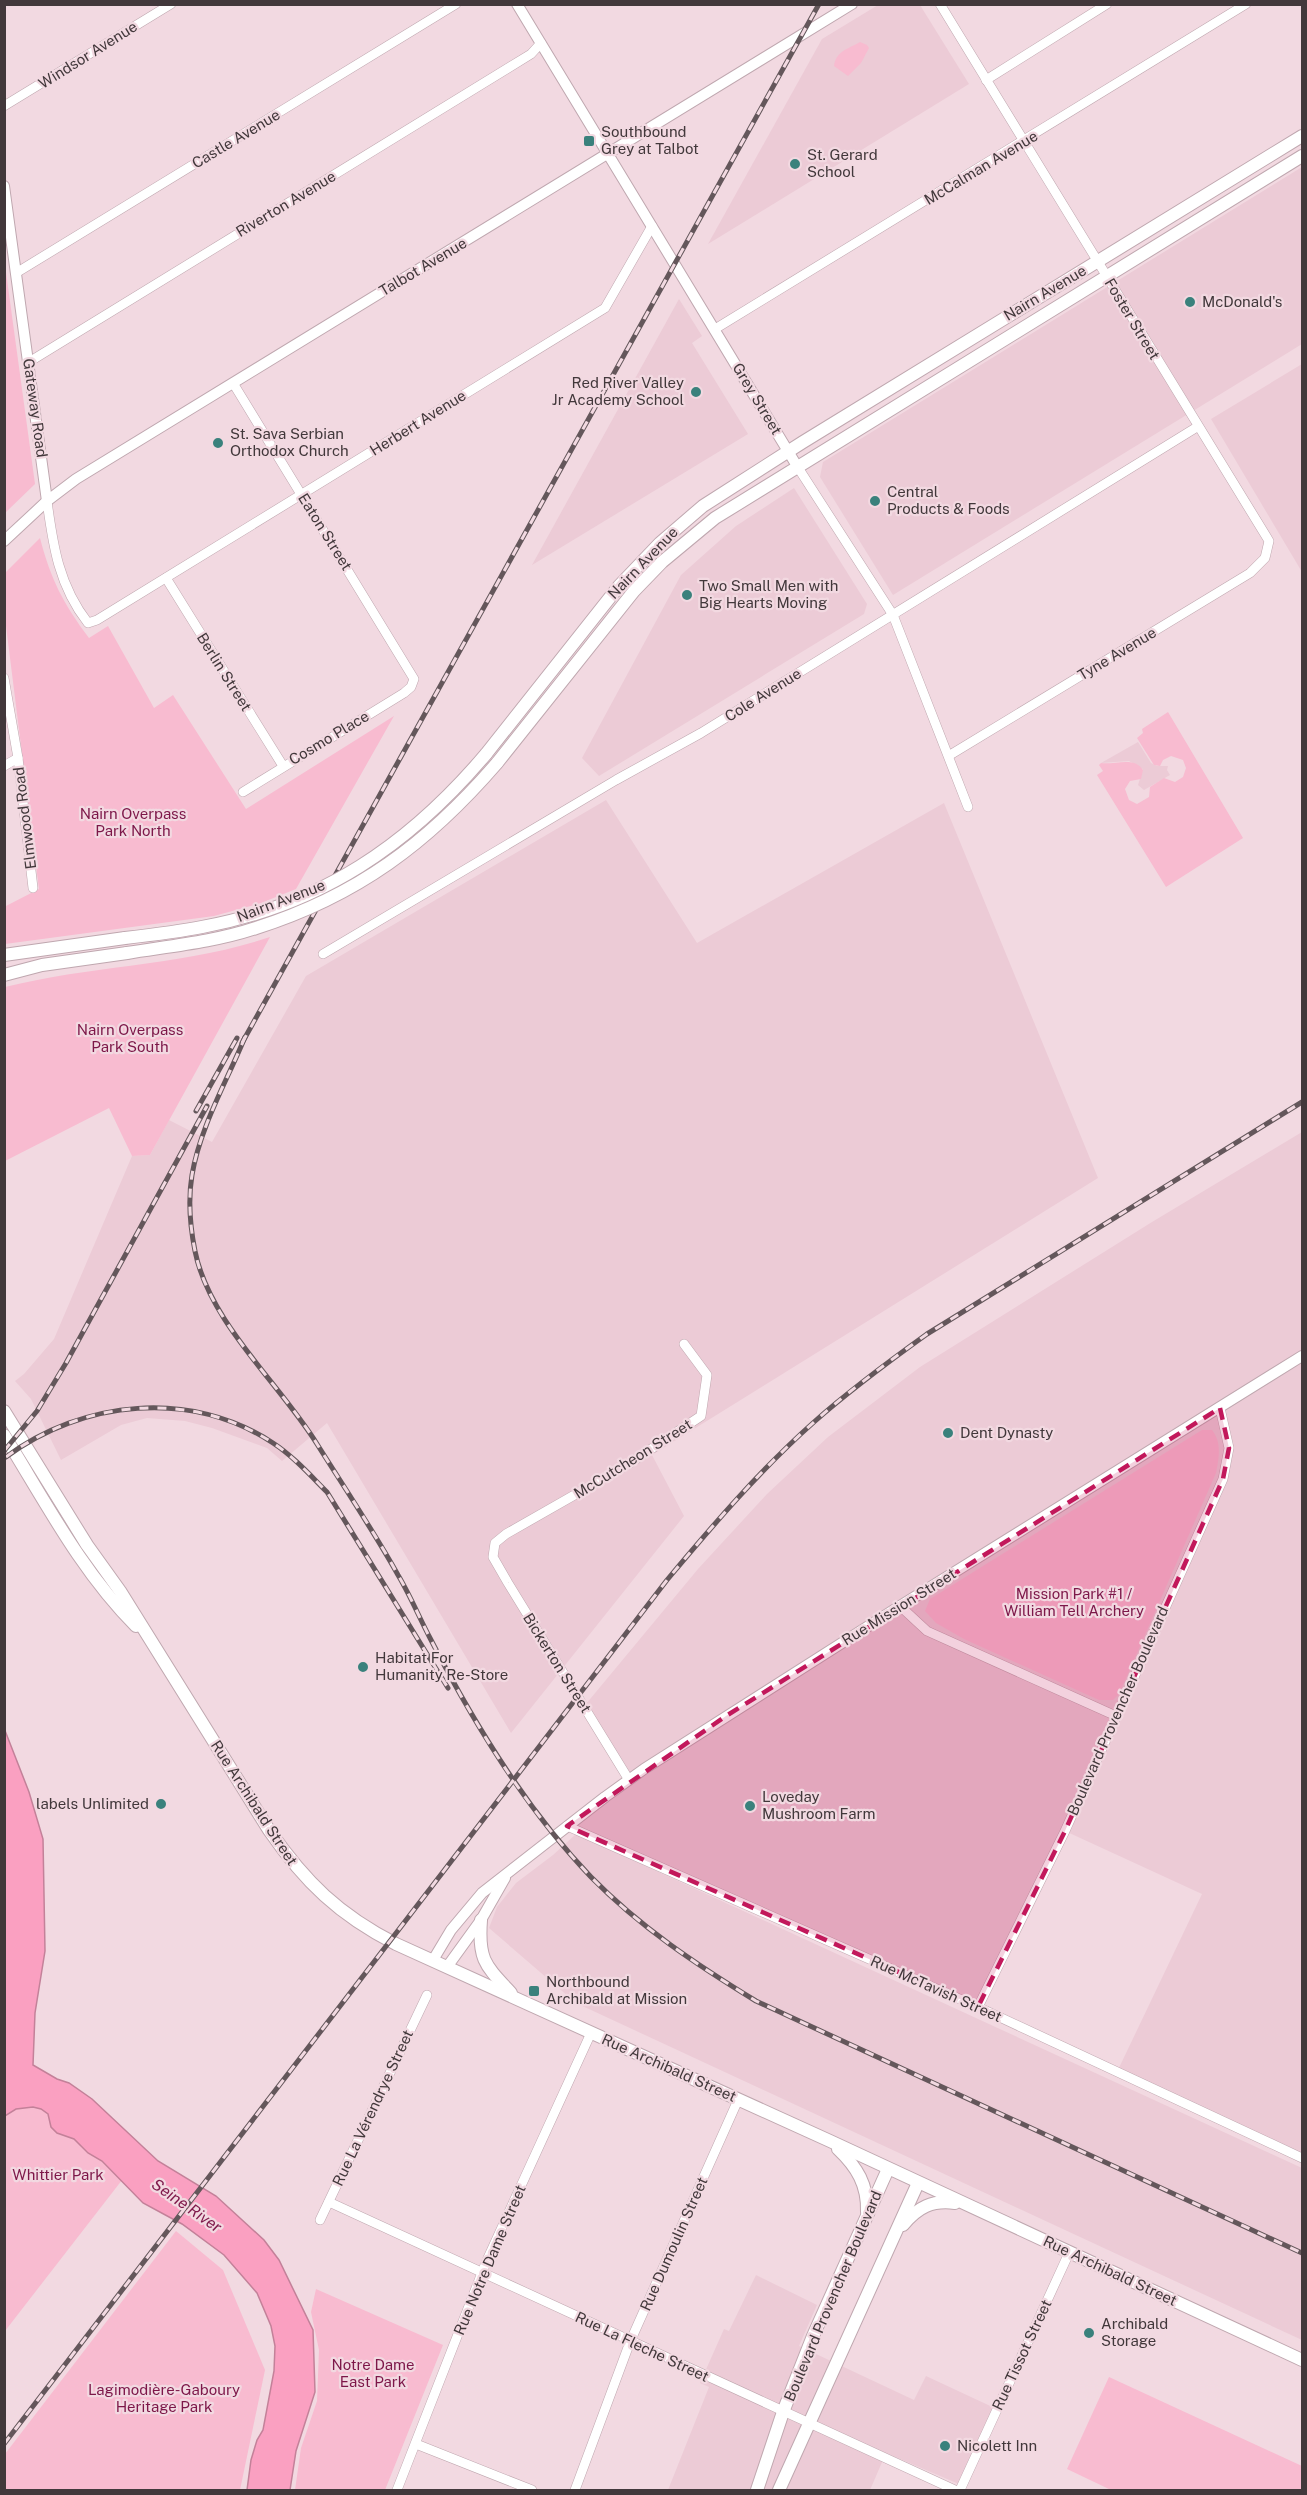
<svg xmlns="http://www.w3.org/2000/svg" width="1307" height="2495" font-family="'Public Sans',sans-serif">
  <rect width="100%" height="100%" fill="#f2d9e1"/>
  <g fill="#eccbd6">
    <polygon points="878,5 920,5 969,84 708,244 822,39"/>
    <polygon points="1302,167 1302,344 893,595 820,477 823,462"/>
    <polygon points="679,299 702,336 692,343 748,434 532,565"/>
    <polygon points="1302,364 1302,572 1211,419"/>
    <polygon points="794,488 867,604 864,614 599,776 582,758 681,575 736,526"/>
    <polygon points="1138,742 1151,763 1157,766 1168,766 1167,770 1170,775 1144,790 1138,785 1143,769 1129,761 1101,763"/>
    <polygon points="606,800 697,943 944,803 1098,1178 652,1455 684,1516 511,1733 327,1423 282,1461 267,1448 212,1428 185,1421 147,1418 121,1425 61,1460 31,1399 15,1381 24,1374 54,1339 132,1156 150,1155 169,1120 212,1142 306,976"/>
    <polygon points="1302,1132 1302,2158 1117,2072 1202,1894 1065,1831 978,2007 567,1826 631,1781 586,1704 698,1569 767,1494 828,1437 920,1367 1152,1222"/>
    <polygon points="576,1834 1302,2168 1302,2340 576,2003 489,1928 497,1907 516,1883 553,1855"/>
    <polygon points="756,2275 817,2305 799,2346 914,2400 926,2376 1001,2411 966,2487 886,2453 870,2490 668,2490 709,2387 700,2383 724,2329 729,2331"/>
  </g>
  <g fill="#f8bbd0">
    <path d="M860,42L867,45L869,48L861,63L848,76L834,66C836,51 848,49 860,42Z"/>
    <polygon points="5,265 35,484 5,513 4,513"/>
    <path d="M40,538C51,580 63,603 89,638L108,626L154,708L173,695L246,809L394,716L296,889L261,903L214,916L5,944L4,907L39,889L5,618L4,574Z"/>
    <path d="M1168,712L1243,838L1166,887L1097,775L1103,771L1099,765L1101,763C1116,765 1134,756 1143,770L1141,779L1130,781L1125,789L1129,800L1137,804L1149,797L1150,787L1164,778L1175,782L1183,777L1186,768L1183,760L1171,756L1163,760L1160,766L1154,765L1137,738L1143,733L1142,729Z"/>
    <path d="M270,937L150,1155L132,1156L109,1108L5,1161V987C92,965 184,966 270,937Z"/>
    <path d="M1202,1430H1212C1222,1443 1219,1457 1216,1473L1119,1694L1113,1700H1099L964,1639L936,1623L925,1611L930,1599Z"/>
    <polygon points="19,2086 129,2171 5,2331 5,2103"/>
    <polygon points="176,2231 223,2270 265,2370 240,2490 5,2490 5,2454"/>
    <polygon points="316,2289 443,2345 385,2490 295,2490 301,2448 317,2401 319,2350 311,2312"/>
    <polygon points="1109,2377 1302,2466 1302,2490 1111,2490 1067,2469"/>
  </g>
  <polygon fill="#faa0c1" stroke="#c38199" stroke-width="1.5" points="4,1728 29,1792 43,1839 45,1951 35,2013 33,2065 57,2079 69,2083 92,2099 158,2161 216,2196 264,2240 279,2260 313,2330 315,2392 296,2451 290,2490 247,2490 251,2460 257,2440 263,2430 274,2371 275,2346 271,2326 257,2293 224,2255 182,2224 143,2203 102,2161 88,2153 74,2139 57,2133 51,2127 48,2114 41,2109 33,2107 16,2109 5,2116"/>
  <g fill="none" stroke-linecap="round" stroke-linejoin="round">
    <defs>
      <g id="minor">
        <polyline points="940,4 1269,541 1265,558 1250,573 950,755"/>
        <polyline points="986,80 1107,4"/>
        <polyline points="4,106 171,4"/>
        <polyline points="16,273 456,4"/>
        <polyline points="715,329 1246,4"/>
        <polyline points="29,362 531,54 541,43"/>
        <polyline points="233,383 414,679 411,687 404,693 243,792"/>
        <polyline points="797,466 893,615 968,807"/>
        <path d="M47,501C53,546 59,586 88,623L97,620L605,308L652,226"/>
        <polyline points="166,578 283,766"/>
        <polyline points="4,678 18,758 33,888"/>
        <polyline points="4,766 18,758"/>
        <polyline points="323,954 616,780 701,733 1197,427"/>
        <polyline points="900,1606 927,1631 1116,1716"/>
        <polyline points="629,1780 508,1583 493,1557 495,1543 506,1534 627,1465 701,1416 707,1375 684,1344"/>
        <polyline points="567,1826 978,2007 1302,2158"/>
        <polyline points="978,2007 1065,1831 1223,1479 1229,1448 1220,1408"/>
        <polyline points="329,2202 955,2490"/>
        <polyline points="320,2220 427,1995"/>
        <polyline points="416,2444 532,2490"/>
        <polyline points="397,2490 487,2260 591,2033"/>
        <polyline points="575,2490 630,2342 738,2100"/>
        <polyline points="960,2490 1069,2253"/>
      </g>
      <g id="tertiary">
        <polyline points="517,4 797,466"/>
        <polyline points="4,186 47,501"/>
        <polyline points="4,541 47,501 76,479 852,4"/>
        <polyline points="433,1960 451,1930 482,1893 605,1797 644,1769 900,1606 1302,1356"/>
        <polyline points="447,1967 481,1920 505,1878"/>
      </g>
      <g id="secondary">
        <polyline points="486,754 619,586 660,543 703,506 803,442 1302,136"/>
        <polyline points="497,763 634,591 662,562 715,518 1302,156"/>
        <polyline points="4,955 125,938"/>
        <polyline points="4,975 42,965 127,953"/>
        <path d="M4,1411L87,1545L120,1591L269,1830C305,1882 339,1915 396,1944L830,2141L1302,2360"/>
        <path d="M4,1435C45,1501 81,1571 136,1626"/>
        <path d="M481,1920C478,1960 485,1965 511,1993"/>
        <path d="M838,2149C857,2167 868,2185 867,2212"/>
        <path d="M903,2225C918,2207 932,2200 955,2203"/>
        <polyline points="757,2490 783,2412 813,2336 888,2169"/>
        <polyline points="779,2490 918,2183"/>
      </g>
    </defs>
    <use href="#minor" stroke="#bfa7af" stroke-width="10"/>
    <use href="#tertiary" stroke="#bfa7af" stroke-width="12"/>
    <use href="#secondary" stroke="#bfa7af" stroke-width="14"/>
    <use href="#minor" stroke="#fff" stroke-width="9"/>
    <use href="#tertiary" stroke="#fff" stroke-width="10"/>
    <use href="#secondary" stroke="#fff" stroke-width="12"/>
    <defs>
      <g id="rail">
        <path d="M245,1037C227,1081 200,1127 192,1175C188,1199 190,1226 195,1251C209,1322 280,1384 317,1444C344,1487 373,1530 398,1575C410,1595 419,1617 430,1638C473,1722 525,1808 591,1877C640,1927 697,1965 756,2001L1302,2253"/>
        <polyline points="242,1043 819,4"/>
        <polyline points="196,1111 237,1038"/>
        <polyline points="4,1451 37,1411 66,1363 207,1106"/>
        <path d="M6,1457C83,1400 191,1389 273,1443C293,1456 310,1475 327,1492L448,1688"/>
        <path d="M4,2444L667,1580C713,1525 760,1470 814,1422C850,1390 888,1362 927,1334L1302,1102"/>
      </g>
    </defs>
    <use href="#rail" stroke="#64575b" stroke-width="5"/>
    <use href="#rail" stroke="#f2d9e1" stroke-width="3" stroke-dasharray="9" stroke-linecap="butt"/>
    <defs>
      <g id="secondary-bridge">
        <path d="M125,938C151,935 177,932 202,927C321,905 409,845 486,754"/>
        <path d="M127,953C170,946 214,942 256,928C357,896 428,843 497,763"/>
      </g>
    </defs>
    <use href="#secondary-bridge" stroke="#bfa7af" stroke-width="14" stroke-linecap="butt"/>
    <use href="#secondary-bridge" stroke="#fff" stroke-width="12"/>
  </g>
  <path fill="#c2185b" fill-opacity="0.2" stroke="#c2185b" stroke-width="4.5" stroke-dasharray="12 8" stroke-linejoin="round" d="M1220,1408L1229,1448L1223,1479L1065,1831L978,2007L567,1826L726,1716Z"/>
  <g fill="#3a817c" stroke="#f2d9e1" stroke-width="2">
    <rect x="583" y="135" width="12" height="12" rx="3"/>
    <circle cx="795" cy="164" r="6"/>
    <circle cx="1190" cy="302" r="6"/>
    <circle cx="696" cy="392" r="6"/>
    <circle cx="218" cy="443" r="6"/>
    <circle cx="875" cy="501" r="6"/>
    <circle cx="687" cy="595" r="6"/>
    <circle cx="948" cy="1433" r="6"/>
    <circle cx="363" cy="1667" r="6"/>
    <circle cx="161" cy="1804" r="6"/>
    <circle cx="750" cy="1806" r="6"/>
    <rect x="528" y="1985" width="12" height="12" rx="3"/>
    <circle cx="1089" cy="2333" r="6"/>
    <circle cx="945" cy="2446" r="6"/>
  </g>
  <g text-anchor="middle" stroke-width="4.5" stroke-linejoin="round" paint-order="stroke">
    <g font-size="15" fill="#42383b" stroke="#f2d9e1">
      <text transform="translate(88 55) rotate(-32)" y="5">Windsor Avenue</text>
      <text transform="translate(236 139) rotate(-31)" y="5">Castle Avenue</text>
      <text transform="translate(981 168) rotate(-31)" y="5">McCalman Avenue</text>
      <text transform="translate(286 204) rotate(-31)" y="5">Riverton Avenue</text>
      <text transform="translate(423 267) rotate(-31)" y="5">Talbot Avenue</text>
      <text transform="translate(1045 293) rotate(-31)" y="5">Nairn Avenue</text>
      <text transform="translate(1132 319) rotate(59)" y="5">Foster Street</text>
      <text transform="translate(757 399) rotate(59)" y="5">Grey Street</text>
      <text transform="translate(35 408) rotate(82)" y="5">Gateway Road</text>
      <text transform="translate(418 423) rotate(-32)" y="5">Herbert Avenue</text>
      <text transform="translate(325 532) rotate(58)" y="5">Eaton Street</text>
      <text transform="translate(643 563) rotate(-46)" y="5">Nairn Avenue</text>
      <text transform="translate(1117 654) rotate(-31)" y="5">Tyne Avenue</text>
      <text transform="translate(224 672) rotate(58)" y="5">Berlin Street</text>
      <text transform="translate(763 695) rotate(-32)" y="5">Cole Avenue</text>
      <text transform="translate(329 738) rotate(-31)" y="5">Cosmo Place</text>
      <text transform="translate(25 818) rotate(-97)" y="5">Elmwood Road</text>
      <text transform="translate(281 901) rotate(-21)" y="5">Nairn Avenue</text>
      <text transform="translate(633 1459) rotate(-32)" y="5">McCutcheon Street</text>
      <text transform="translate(899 1607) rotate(-32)" y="5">Rue Mission Street</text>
      <text transform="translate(557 1663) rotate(58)" y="5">Bickerton Street</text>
      <text transform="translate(1118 1711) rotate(-66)" y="5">Boulevard Provencher Boulevard</text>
      <text transform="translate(254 1803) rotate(57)" y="5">Rue Archibald Street</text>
      <text transform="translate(936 1989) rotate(24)" y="5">Rue McTavish Street</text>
      <text transform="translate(669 2068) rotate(24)" y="5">Rue Archibald Street</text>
      <text transform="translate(373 2108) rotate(-65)" y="5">Rue La Vérendrye Street</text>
      <text transform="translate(674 2244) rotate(-66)" y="5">Rue Dumoulin Street</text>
      <text transform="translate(490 2260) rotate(-67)" y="5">Rue Notre Dame Street</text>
      <text transform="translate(1110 2271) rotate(25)" y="5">Rue Archibald Street</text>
      <text transform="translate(833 2296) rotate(-67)" y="5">Boulevard Provencher Boulevard</text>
      <text transform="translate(642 2347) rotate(25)" y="5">Rue La Fleche Street</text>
      <text transform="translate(1022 2355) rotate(-65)" y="5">Rue Tissot Street</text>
    </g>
    <g font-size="15" fill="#42383b" stroke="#f2d9e1" text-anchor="start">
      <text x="601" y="137">Southbound<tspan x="601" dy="17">Grey at Talbot</tspan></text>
      <text x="807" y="160">St. Gerard<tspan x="807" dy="17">School</tspan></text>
      <text x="1202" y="307">McDonald's</text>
      <text x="684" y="388" text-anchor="end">Red River Valley<tspan x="684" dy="17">Jr Academy School</tspan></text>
      <text x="230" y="439">St. Sava Serbian<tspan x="230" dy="17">Orthodox Church</tspan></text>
      <text x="887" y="497">Central<tspan x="887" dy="17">Products &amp; Foods</tspan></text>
      <text x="699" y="591">Two Small Men with<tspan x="699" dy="17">Big Hearts Moving</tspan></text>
      <text x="960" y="1438">Dent Dynasty</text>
      <text x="375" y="1663">Habitat For<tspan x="375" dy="17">Humanity Re-Store</tspan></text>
      <text x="762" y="1802">Loveday<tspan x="762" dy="17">Mushroom Farm</tspan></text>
      <text x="149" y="1809" text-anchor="end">labels Unlimited</text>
      <text x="546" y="1987">Northbound<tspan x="546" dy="17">Archibald at Mission</tspan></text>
      <text x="1101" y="2329">Archibald<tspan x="1101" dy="17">Storage</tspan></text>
      <text x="957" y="2451">Nicolett Inn</text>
    </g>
    <g font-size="15" fill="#7d1749" stroke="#f2d9e1">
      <text x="133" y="819">Nairn Overpass<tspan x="133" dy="17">Park North</tspan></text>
      <text x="130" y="1035">Nairn Overpass<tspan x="130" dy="17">Park South</tspan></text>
      <text x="1074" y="1599">Mission Park #1 /<tspan x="1074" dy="17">William Tell Archery</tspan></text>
      <text x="58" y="2180">Whittier Park</text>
      <text x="373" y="2370">Notre Dame<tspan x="373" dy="17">East Park</tspan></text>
      <text x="164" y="2395">Lagimodière-Gaboury<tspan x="164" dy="17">Heritage Park</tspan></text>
    </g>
    <g font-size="16" font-style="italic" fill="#7f194b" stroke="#f2d9e1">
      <text transform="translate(187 2205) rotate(35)" y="6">Seine River</text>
    </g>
  </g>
  <rect width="1307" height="2495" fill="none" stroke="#42383b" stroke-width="12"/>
</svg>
